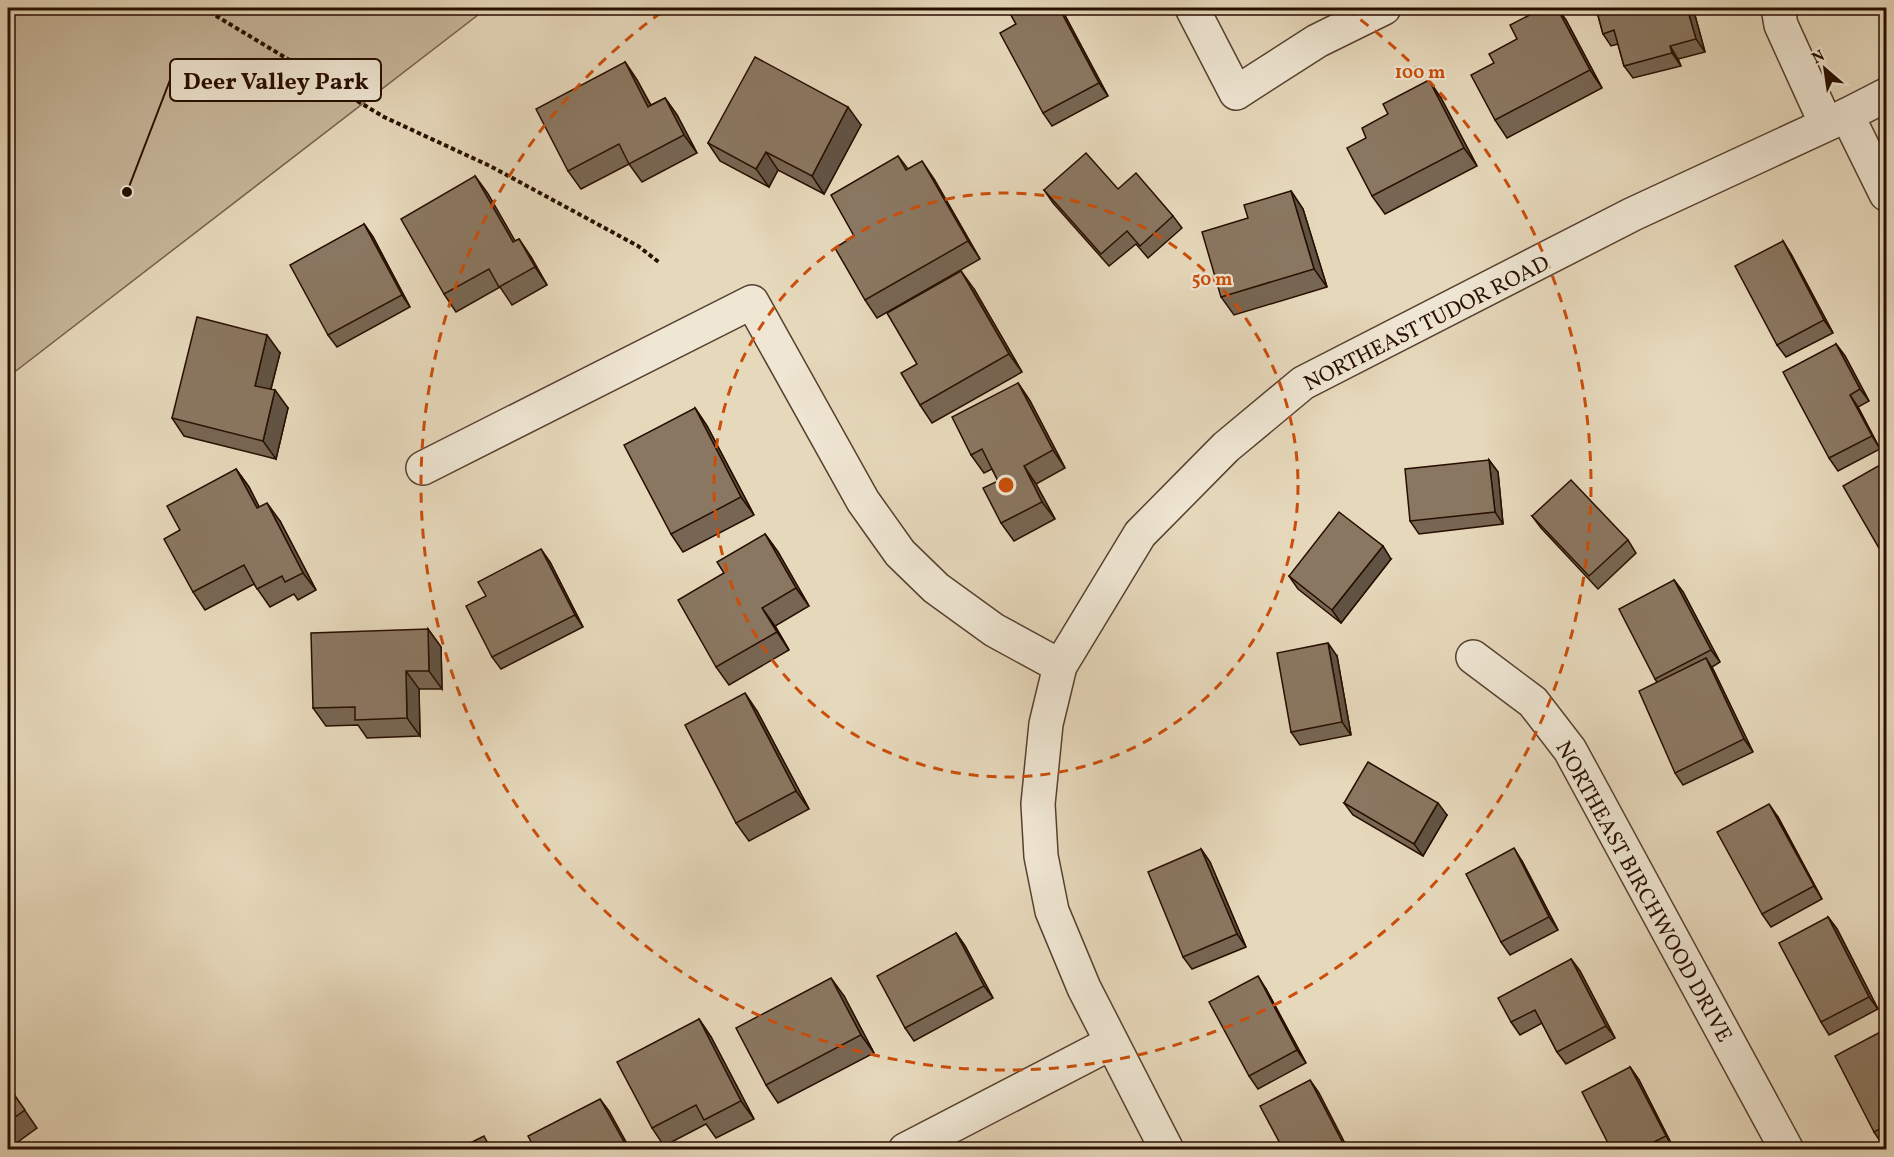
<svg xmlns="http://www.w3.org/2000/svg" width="1894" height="1157" font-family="Vollkorn,serif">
  <rect width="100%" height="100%" fill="#e6d8bb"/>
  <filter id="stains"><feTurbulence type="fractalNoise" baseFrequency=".00333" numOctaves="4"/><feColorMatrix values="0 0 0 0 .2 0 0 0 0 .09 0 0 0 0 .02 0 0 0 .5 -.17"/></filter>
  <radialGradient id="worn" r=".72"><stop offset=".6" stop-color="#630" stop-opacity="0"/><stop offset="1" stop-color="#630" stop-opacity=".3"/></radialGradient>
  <polygon fill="#c6b69b" stroke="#76624e" stroke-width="1.5" points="8,8 487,8 8,377"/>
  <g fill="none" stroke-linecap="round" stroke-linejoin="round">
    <defs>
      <g id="street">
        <polyline points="1192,8 1236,93 1317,41 1384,8"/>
        <polyline points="1778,8 1781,25 1826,124"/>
        <polyline points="1847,115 1886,194"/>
        <polyline points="423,468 752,302 863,501 900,553 936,588 994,630 1060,666"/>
        <polyline points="1473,657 1533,702 1570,750 1787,1150"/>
        <polyline points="905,1150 1111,1043"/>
        <polyline points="1167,1150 1084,988 1052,911 1041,856 1038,804 1046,724 1060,666 1140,534 1226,447 1303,383 1633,214 1847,115 1886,95"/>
      </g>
    </defs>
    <use href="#street" stroke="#57402f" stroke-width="36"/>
    <polyline stroke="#270e00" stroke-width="4" stroke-dasharray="4.5 3" stroke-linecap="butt" points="203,8 384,117 490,166 638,246 660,263"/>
    <use href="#street" stroke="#efe6d3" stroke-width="33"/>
  </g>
  <g fill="#776653" stroke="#270e00" stroke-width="1.5">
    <polygon points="1007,8 1061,8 1108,96 1052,126 1043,113 1016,24"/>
    <polygon points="1596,8 1693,8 1705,52 1678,59 1681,66 1633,78 1624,66 1618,44 1611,46 1603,34"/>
    <polygon points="1566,20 1602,88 1507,138 1495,120"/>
    <polygon points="625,62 637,80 651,105 665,98 677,115 697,153 642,182 629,164 581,189 568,171"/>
    <polygon points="1441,98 1477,166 1385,214 1372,196"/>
    <polygon points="861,125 824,194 778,170 769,187 720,161 708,143"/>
    <polygon points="898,156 908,169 934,179 980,259 877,318 865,300 854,236"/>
    <polygon points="475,176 488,194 515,241 519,239 531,257 547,285 512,305 500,287 456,312 444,294"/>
    <polygon points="1118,189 1173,216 1182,228 1148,258 1136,244 1109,266 1053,203 1044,190"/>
    <polygon points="1291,191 1303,209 1327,287 1234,315 1221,297 1248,218"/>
    <polygon points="364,224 373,237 410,307 337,347 328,335"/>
    <polygon points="1783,241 1791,254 1833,333 1786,357 1777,345"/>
    <polygon points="974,289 1022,372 932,423 920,405 917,364"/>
    <polygon points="1836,344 1845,356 1869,401 1858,407 1880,449 1838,471 1829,458"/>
    <polygon points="280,353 271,389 288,408 276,459 184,436 172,418"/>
    <polygon points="1018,383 1030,401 1065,468 1036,484 1055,519 1014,541 1001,523 998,481 992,469 984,473 971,455"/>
    <polygon points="695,408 707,426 754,515 683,552 671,534"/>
    <polygon points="1489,460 1498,472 1503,524 1419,534 1410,521"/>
    <polygon points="236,469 249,487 259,507 280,521 316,590 298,600 294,594 270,607 254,584 205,610 193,592 180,530"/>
    <polygon points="1532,516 1628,540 1636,553 1598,589 1541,528"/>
    <polygon points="765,534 778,552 809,606 775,626 789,650 729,685 716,667"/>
    <polygon points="1391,559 1341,623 1298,589 1289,576"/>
    <polygon points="550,562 583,627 501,669 492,657 486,596"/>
    <polygon points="1674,580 1683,592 1720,662 1712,667 1714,671 1753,752 1683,785 1675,773 1657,682 1655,679"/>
    <polygon points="428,629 441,647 442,689 419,689 420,736 367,738 358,725 326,726 313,708"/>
    <polygon points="1337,656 1351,735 1300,745 1291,732"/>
    <polygon points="757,711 809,809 749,841 736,823"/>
    <polygon points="1344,803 1447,815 1423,856 1353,815"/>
    <polygon points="1778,817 1822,899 1771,927 1762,914"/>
    <polygon points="1201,849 1210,862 1246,947 1192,969 1183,957"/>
    <polygon points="1522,861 1558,930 1510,955 1501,942"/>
    <polygon points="1828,917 1837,929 1878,1009 1829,1035 1821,1022"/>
    <polygon points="956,933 965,946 993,998 914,1041 905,1028"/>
    <polygon points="1571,959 1580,971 1615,1038 1566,1064 1557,1052 1542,1023 1520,1035 1511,1022"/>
    <polygon points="1266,989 1306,1063 1258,1089 1249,1076"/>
    <polygon points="844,996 874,1053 778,1103 766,1085"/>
    <polygon points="699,1019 711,1037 754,1119 716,1138 706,1124 664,1146 652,1128"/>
    <polygon points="1884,1030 1887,1034 1887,1142 1882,1144 1874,1132"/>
    <polygon points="1630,1067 1639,1080 1674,1149 1611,1149"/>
    <polygon points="8,1086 37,1128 8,1149"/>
  </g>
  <g fill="#615344" stroke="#270e00" stroke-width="1.5">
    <polygon points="1059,8 1061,8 1108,96 1099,83"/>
    <polygon points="1557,8 1558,8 1566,20 1602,88 1590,70"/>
    <polygon points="1687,8 1693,8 1705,52 1696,39"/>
    <polygon points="1670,46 1678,59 1681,66 1672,53"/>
    <polygon points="625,62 637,80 661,125 648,107"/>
    <polygon points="1429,80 1441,98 1477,166 1464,148"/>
    <polygon points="665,98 677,115 697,153 684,135"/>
    <polygon points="848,107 861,125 824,194 812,176"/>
    <polygon points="766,152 778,170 769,187 756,169"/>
    <polygon points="922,161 934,179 980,259 968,241"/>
    <polygon points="475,176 488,194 526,260 513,242"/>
    <polygon points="1291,191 1303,209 1327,287 1314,269"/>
    <polygon points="364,224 373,237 410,307 402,295"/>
    <polygon points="519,239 531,257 547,285 535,267"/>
    <polygon points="1783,241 1791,254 1833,333 1824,320"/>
    <polygon points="961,271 974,289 1022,372 1009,354"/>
    <polygon points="267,335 280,353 267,404 255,386"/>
    <polygon points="1836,344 1845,356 1869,401 1860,389"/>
    <polygon points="1018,383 1030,401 1065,468 1053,450"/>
    <polygon points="275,390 288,408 276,459 263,441"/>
    <polygon points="1850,395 1858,407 1880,449 1872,436"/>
    <polygon points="695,408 707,426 754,515 741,497"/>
    <polygon points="1489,460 1498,472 1503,524 1495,512"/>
    <polygon points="1024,466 1036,484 1055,519 1042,502"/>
    <polygon points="236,469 249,487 269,526 257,508"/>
    <polygon points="267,503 280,521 316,590 303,573"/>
    <polygon points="765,534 778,552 809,606 796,588"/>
    <polygon points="1383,546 1391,559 1341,623 1332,610"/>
    <polygon points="541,549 550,562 583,627 575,615"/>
    <polygon points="1674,580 1683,592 1720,662 1711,650"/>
    <polygon points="762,608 775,626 789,650 777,632"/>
    <polygon points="428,629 441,647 442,689 429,671"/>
    <polygon points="1328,643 1337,656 1351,735 1342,722"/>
    <polygon points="1706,658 1714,671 1753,752 1744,739"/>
    <polygon points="406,671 419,689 420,736 407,718"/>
    <polygon points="745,693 757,711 809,809 796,791"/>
    <polygon points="1438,803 1447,815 1423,856 1414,844"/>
    <polygon points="1769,804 1778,817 1822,899 1814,886"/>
    <polygon points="1514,848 1522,861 1558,930 1549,917"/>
    <polygon points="1201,849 1210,862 1246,947 1237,934"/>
    <polygon points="1828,917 1837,929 1878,1009 1869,997"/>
    <polygon points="956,933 965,946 993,998 984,986"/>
    <polygon points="1571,959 1580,971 1615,1038 1606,1026"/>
    <polygon points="1258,976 1266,989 1306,1063 1297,1050"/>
    <polygon points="831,978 844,996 874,1053 861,1035"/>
    <polygon points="699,1019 711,1037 754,1119 741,1101"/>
    <polygon points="1630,1067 1639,1080 1674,1149 1666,1136"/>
    <polygon points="1310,1080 1319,1093 1348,1149 1346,1149"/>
    <polygon points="600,1099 609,1111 630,1149 628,1149"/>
  </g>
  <g fill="#8a7761" stroke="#270e00" stroke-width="1.5">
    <polygon points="1007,8 1059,8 1099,83 1043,113 1000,33 1016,24"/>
    <polygon points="1543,8 1557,8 1590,70 1495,120 1471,75 1494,63 1489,54 1517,39 1510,25"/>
    <polygon points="1596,8 1687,8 1696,39 1670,46 1672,53 1624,66 1614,30 1603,34"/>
    <polygon points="755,57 848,107 812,176 766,152 756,169 708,143"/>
    <polygon points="625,62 648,107 665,98 684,135 629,164 619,144 568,171 536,109"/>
    <polygon points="1429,80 1464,148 1372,196 1347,148 1366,138 1362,128 1388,114 1383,104"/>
    <polygon points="1086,153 1118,189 1136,173 1173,216 1140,246 1127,231 1101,254 1044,190"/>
    <polygon points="898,156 906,170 922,161 968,241 865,300 835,248 854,236 831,195"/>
    <polygon points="475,176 513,242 519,239 535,267 499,287 489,269 444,294 401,219"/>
    <polygon points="1291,191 1314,269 1221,297 1202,232 1248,218 1244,205"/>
    <polygon points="364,224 402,295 328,335 290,265"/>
    <polygon points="1783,241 1824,320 1777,345 1735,266"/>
    <polygon points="961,271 1009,354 920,405 901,373 917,364 887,313"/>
    <polygon points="197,317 267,335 255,386 275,390 263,441 172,418"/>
    <polygon points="1836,344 1860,389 1850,395 1872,436 1829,458 1783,372"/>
    <polygon points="1018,383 1053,450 1024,466 1042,502 1001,523 983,488 998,481 982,449 971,455 952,417"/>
    <polygon points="695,408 741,497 671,534 624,445"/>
    <polygon points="1489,460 1495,512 1410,521 1405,469"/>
    <polygon points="1887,461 1887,562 1843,486"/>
    <polygon points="236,469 257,508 267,503 303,573 285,582 282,576 257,589 244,565 193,592 164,539 180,530 167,506"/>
    <polygon points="1571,480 1628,540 1589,576 1532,516"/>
    <polygon points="1339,512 1383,546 1332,610 1289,576"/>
    <polygon points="765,534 796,588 762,608 777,632 716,667 678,600 724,573 717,562"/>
    <polygon points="541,549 575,615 492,657 466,606 486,596 478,582"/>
    <polygon points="1674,580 1711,650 1655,679 1619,609"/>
    <polygon points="428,629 429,671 406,671 407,718 355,720 355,707 313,708 311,633"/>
    <polygon points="1328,643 1342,722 1291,732 1277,653"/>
    <polygon points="1706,658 1744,739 1675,773 1639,691"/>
    <polygon points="745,693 796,791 736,823 685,725"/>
    <polygon points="1368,762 1438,803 1414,844 1344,803"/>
    <polygon points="1769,804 1814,886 1762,914 1717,832"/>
    <polygon points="1514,848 1549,917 1501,942 1466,874"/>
    <polygon points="1201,849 1237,934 1183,957 1148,872"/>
    <polygon points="1828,917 1869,997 1821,1022 1779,943"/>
    <polygon points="956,933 984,986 905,1028 877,976"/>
    <polygon points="1571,959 1606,1026 1557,1052 1535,1010 1511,1022 1498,998"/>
    <polygon points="1258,976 1297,1050 1249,1076 1209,1002"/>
    <polygon points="831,978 861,1035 766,1085 736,1028"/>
    <polygon points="699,1019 741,1101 704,1120 696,1105 652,1128 617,1062"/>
    <polygon points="1884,1030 1887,1036 1887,1125 1874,1132 1835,1056"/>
    <polygon points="1630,1067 1666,1136 1640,1149 1611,1149 1582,1092"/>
    <polygon points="1310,1080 1346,1149 1283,1149 1260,1106"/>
    <polygon points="8,1086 25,1110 8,1122"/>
    <polygon points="600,1099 628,1149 535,1149 528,1136"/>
    <polygon points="484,1136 491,1149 458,1149"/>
  </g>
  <g fill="none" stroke="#cb4e0a" stroke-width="3" stroke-dasharray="10 8">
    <circle cx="1006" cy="485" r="292"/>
    <path d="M1346 9A585 585 0 1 1 666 9"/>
  </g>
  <g text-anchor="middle" stroke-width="4.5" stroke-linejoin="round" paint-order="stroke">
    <g font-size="22" fill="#270e00" stroke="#efe6d3">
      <text transform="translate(1426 322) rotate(-27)" y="8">NORTHEAST TUDOR ROAD</text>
      <text transform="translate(1645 891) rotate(61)" y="8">NORTHEAST BIRCHWOOD DRIVE</text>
    </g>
  </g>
  <circle cx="1006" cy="485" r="9" fill="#cb4e0a" stroke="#efe6d3" stroke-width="3"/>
  <g font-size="18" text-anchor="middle" font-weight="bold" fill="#cb4e0a" stroke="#efe6d3" stroke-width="4.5" stroke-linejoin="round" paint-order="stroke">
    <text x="1420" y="78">100 m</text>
    <text x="1212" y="285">50 m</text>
  </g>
  <path fill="none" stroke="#270e00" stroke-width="2" d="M127 192L170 80"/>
  <circle fill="#270e00" stroke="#efe6d3" stroke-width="2" cx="127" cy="192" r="6"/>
  <rect fill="#efe6d3" stroke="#270e00" stroke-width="2" x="170" y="59" width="211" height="42" rx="6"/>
  <g font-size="24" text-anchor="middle" font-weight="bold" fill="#270e00">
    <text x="276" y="89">Deer Valley Park</text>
  </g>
  <rect width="1894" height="1157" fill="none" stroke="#e6d8bb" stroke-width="30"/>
  <rect x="9" y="9" width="1876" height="1139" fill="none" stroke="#270e00" stroke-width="3"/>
  <rect x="15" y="15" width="1864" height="1127" fill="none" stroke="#270e00" stroke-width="1.5"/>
  <g transform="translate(1825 69) rotate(331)" stroke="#efe6d3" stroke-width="4.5" paint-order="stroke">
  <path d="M0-4.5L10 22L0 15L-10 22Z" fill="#270e00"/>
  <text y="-9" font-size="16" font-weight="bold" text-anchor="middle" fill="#270e00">N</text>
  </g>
  <rect width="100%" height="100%" filter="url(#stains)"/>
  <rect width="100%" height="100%" fill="url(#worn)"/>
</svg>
